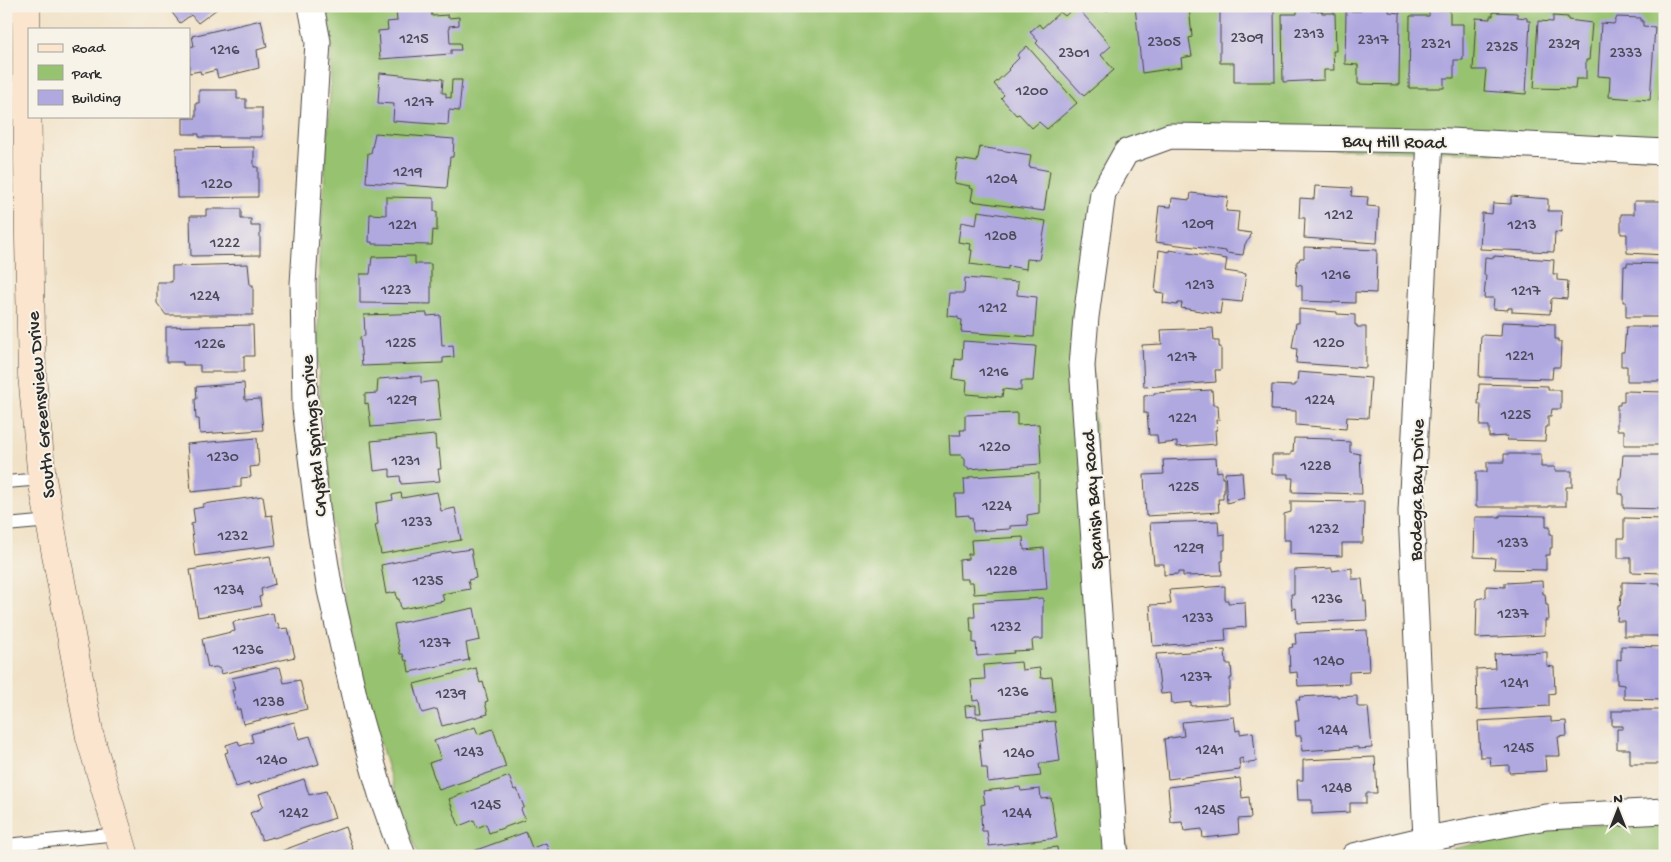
<svg xmlns="http://www.w3.org/2000/svg" width="1671" height="862" font-family="'Gochi Hand',sans-serif">
  <rect width="100%" height="100%" fill="#f7f3e8"/>
  <filter id="ink" filterUnits="userSpaceOnUse"><feTurbulence type="fractalNoise" baseFrequency=".02" numOctaves="2"/><feDisplacementMap in="SourceGraphic" scale="10" xChannelSelector="R" yChannelSelector="G"/><feConvolveMatrix kernelMatrix="1 2 1 2 8 2 1 2 1" color-interpolation-filters="sRGB"/></filter>
  <filter id="wash" filterUnits="userSpaceOnUse"><feTurbulence type="fractalNoise" baseFrequency=".0096" numOctaves="4" result="noise"/><feDisplacementMap in="SourceGraphic" scale="20" xChannelSelector="R" yChannelSelector="G"/><feGaussianBlur stdDeviation="1.12" result="paint"/><feColorMatrix in="noise" values="0 0 0 0 0 0 0 0 0 0 0 0 0 0 0 0 0 1.4 0 .05"/><feComposite in="paint" operator="in"/></filter>
  <g filter="url(#wash)">
    <rect width="100%" height="100%" fill="#f1e2c7"/>
    <g fill="#97c26f" stroke="#61764d">
      <polygon points="325,6 1665,6 1665,157 1178,145 1134,161 1112,201 1091,338 1108,705 1128,856 418,856 389,773 360,673 339,571 325,467 318,363 319,260 331,82 331,48"/>
      <polygon points="1665,819 1665,856 1417,856 1542,830"/>
    </g>
    <g id="blocks">
      <g fill="#b0a9e0">
        <polygon points="167,6 221,6 198,23 191,15 180,23"/>
        <polygon points="1076,6 1111,46 1101,55 1114,70 1084,96 1036,43 1038,41 1030,32 1039,24 1042,28 1060,12 1065,16"/>
        <polygon points="1100,6 1118,6 1119,7 1105,11"/>
        <polygon points="1135,6 1189,6 1192,37 1189,38 1192,56 1181,58 1182,67 1142,73"/>
        <polygon points="1234,6 1262,6 1262,9 1274,8 1275,82 1234,82 1234,63 1220,63 1220,10 1234,10"/>
        <polygon points="1363,6 1387,6 1389,8 1389,12 1400,13 1399,85 1358,84 1358,65 1345,64 1346,11 1361,11 1361,7"/>
        <polygon points="431,8 432,16 448,15 448,18 459,17 459,25 449,26 450,43 460,43 461,50 451,50 451,54 380,59 378,31 388,30 387,22 397,21 396,11"/>
        <polygon points="1311,8 1311,11 1322,11 1322,13 1335,13 1336,51 1333,51 1334,70 1324,70 1324,80 1283,82 1282,14 1297,14 1297,9"/>
        <polygon points="1429,10 1450,10 1450,24 1463,24 1463,60 1454,60 1454,78 1444,78 1444,88 1409,88 1410,16 1429,16"/>
        <polygon points="1493,12 1517,13 1517,17 1527,18 1527,21 1530,21 1526,94 1484,91 1486,70 1473,70 1476,18 1490,19 1490,16 1493,16"/>
        <polygon points="1553,16 1568,17 1568,20 1592,23 1589,60 1586,60 1586,79 1576,79 1575,89 1534,88 1538,21 1553,22"/>
        <polygon points="1617,17 1641,18 1641,21 1643,21 1643,26 1655,27 1650,100 1609,97 1610,77 1598,76 1601,23 1614,24"/>
        <polygon points="261,20 267,47 257,50 259,68 218,78 216,70 201,74 200,71 189,73 189,47 194,46 192,36"/>
        <polygon points="1663,32 1665,32 1665,102 1659,101"/>
        <polygon points="1027,46 1077,103 1047,129 1039,122 1032,128 1019,114 1016,115 1001,98 1004,95 994,84 1009,70 1008,69 1019,58 1017,55"/>
        <polygon points="380,73 443,79 442,93 446,93 446,97 451,98 452,80 462,80 459,111 449,110 448,125 393,121 394,104 378,103"/>
        <polygon points="199,90 237,90 237,99 246,99 246,108 262,108 262,137 199,137 199,134 183,134 183,118 196,118 196,103 199,103"/>
        <polygon points="375,133 454,139 453,157 450,157 447,188 366,182 368,153 371,153"/>
        <polygon points="254,147 254,167 258,167 258,197 177,198 176,148"/>
        <polygon points="980,147 1031,155 1029,167 1050,171 1044,211 971,201 973,189 969,188 970,186 954,183 957,159 977,162"/>
        <polygon points="1315,186 1352,188 1351,196 1368,197 1367,206 1379,207 1377,243 1304,238 1305,218 1299,218 1300,198 1314,199"/>
        <polygon points="1191,193 1228,197 1226,211 1239,212 1237,231 1251,233 1250,238 1245,244 1243,255 1226,253 1226,251 1155,242 1159,206 1171,207 1172,198 1190,200"/>
        <polygon points="1511,196 1548,199 1548,211 1562,211 1561,233 1555,232 1554,252 1480,249 1482,213 1492,214 1493,203 1511,204"/>
        <polygon points="386,197 434,198 434,211 437,211 437,231 433,230 432,245 372,244 372,242 369,242 370,214 386,215"/>
        <polygon points="1634,201 1665,201 1665,255 1627,253 1627,234 1621,234 1621,214 1634,214"/>
        <polygon points="206,209 241,209 241,219 251,219 251,226 260,226 260,255 191,256 190,216 206,216"/>
        <polygon points="978,211 1046,221 1039,260 1027,259 1026,269 1008,266 1008,269 970,264 972,250 970,250 971,244 958,242 961,222 976,225"/>
        <polygon points="1304,247 1377,250 1376,293 1355,292 1355,303 1302,301 1302,286 1296,285 1297,261 1299,261 1300,258 1304,258"/>
        <polygon points="1159,250 1169,252 1169,250 1227,259 1225,271 1246,274 1242,302 1222,300 1220,314 1181,308 1182,303 1178,303 1177,305 1163,303 1164,293 1155,292"/>
        <polygon points="415,256 415,264 431,264 431,304 360,303 360,274 370,274 372,257"/>
        <polygon points="1494,256 1554,260 1553,274 1557,274 1557,280 1568,281 1567,299 1553,298 1551,300 1550,314 1512,312 1512,308 1508,308 1508,310 1493,309 1494,298 1484,298 1486,275 1484,275 1485,257 1494,258"/>
        <polygon points="1627,263 1665,264 1665,317 1626,317 1626,302 1623,302 1624,266 1627,266"/>
        <polygon points="248,264 250,285 253,285 253,315 166,315 157,303 157,282 172,282 172,266"/>
        <polygon points="965,278 1018,282 1017,295 1037,297 1034,337 961,332 962,320 958,319 958,317 948,316 950,293 964,293"/>
        <polygon points="1299,309 1337,312 1337,314 1355,315 1355,325 1357,325 1357,327 1366,327 1366,368 1296,363 1297,349 1292,348 1296,323 1299,323"/>
        <polygon points="427,313 427,316 440,315 442,346 453,345 454,357 443,358 443,363 362,366 360,337 365,336 364,315"/>
        <polygon points="1502,322 1555,324 1555,339 1558,339 1558,342 1561,342 1560,367 1553,367 1552,379 1479,377 1481,335 1501,336"/>
        <polygon points="253,325 254,356 244,356 244,372 200,372 200,365 183,365 183,362 166,362 166,327"/>
        <polygon points="1626,327 1664,327 1665,381 1627,381 1627,366 1621,366 1621,352 1624,352"/>
        <polygon points="1213,328 1214,341 1219,341 1219,347 1221,347 1221,370 1215,370 1216,382 1144,387 1142,345 1162,344 1161,330"/>
        <polygon points="963,341 1036,346 1033,381 1021,381 1021,391 1003,389 1002,397 966,394 967,381 953,379 955,359 962,360"/>
        <polygon points="1298,372 1371,378 1368,418 1347,417 1346,429 1296,425 1296,411 1271,410 1272,385 1294,386 1294,384 1297,384"/>
        <polygon points="421,376 421,383 437,381 441,421 371,427 368,403 365,404 365,394 377,393 378,379"/>
        <polygon points="244,383 245,400 260,399 263,430 200,434 199,419 196,419 195,399 197,399 196,387"/>
        <polygon points="1479,384 1548,386 1548,390 1561,390 1561,409 1552,409 1551,416 1548,416 1548,427 1546,427 1545,441 1507,440 1508,436 1489,437 1489,426 1480,426 1481,404 1478,404"/>
        <polygon points="1212,390 1213,405 1218,405 1219,420 1216,420 1217,430 1215,430 1216,444 1177,447 1177,442 1158,444 1157,435 1149,435 1147,413 1144,413 1144,396 1154,395 1154,393"/>
        <polygon points="1624,391 1665,392 1665,445 1624,445 1624,430 1617,430 1617,405 1620,405 1620,402 1624,402"/>
        <polygon points="1017,413 1017,425 1039,424 1041,464 968,469 968,467 965,467 965,458 962,458 962,455 950,455 949,435 961,435 960,430 965,430 965,415"/>
        <polygon points="435,435 436,449 439,449 441,469 438,469 440,481 401,484 400,476 390,477 390,469 374,471 371,441"/>
        <polygon points="257,438 259,466 250,467 251,477 241,478 241,487 191,492 187,444"/>
        <polygon points="1294,438 1332,439 1332,441 1350,442 1350,452 1360,454 1362,494 1292,492 1293,478 1288,478 1288,474 1272,474 1272,455 1291,455 1291,452 1293,452"/>
        <polygon points="1504,454 1541,454 1541,467 1555,467 1555,471 1572,471 1572,487 1566,487 1566,506 1549,506 1549,507 1476,507 1476,472 1487,472 1487,462 1504,462"/>
        <polygon points="1623,455 1661,455 1661,457 1665,457 1665,509 1623,508 1623,494 1619,494 1619,478 1621,478"/>
        <polygon points="1216,458 1217,472 1222,471 1222,478 1224,478 1224,493 1223,493 1223,499 1218,499 1219,512 1146,516 1144,475 1164,474 1163,460"/>
        <polygon points="1242,472 1244,498 1227,503 1225,473"/>
        <polygon points="1039,473 1039,513 1027,515 1028,525 1010,526 1010,529 973,531 972,517 969,518 969,515 956,516 955,494 965,494 964,479 969,479 969,477"/>
        <polygon points="437,492 441,511 455,508 461,540 381,554 375,525 378,524 376,503 393,500 392,495 401,493 402,498"/>
        <polygon points="263,496 266,516 272,515 276,545 195,556 191,524 195,523 193,509 203,507 203,504"/>
        <polygon points="1291,501 1364,502 1363,543 1342,543 1342,556 1290,554 1290,540 1284,540 1284,514 1291,512"/>
        <polygon points="1500,515 1546,516 1546,527 1550,527 1550,534 1552,534 1552,548 1550,548 1550,555 1546,555 1546,570 1494,569 1495,558 1474,557 1475,517 1500,517"/>
        <polygon points="1624,518 1665,519 1665,573 1631,572 1631,558 1618,558 1618,538 1624,538"/>
        <polygon points="1218,521 1219,535 1225,534 1225,550 1223,550 1223,561 1221,561 1222,575 1183,576 1183,572 1178,572 1178,574 1164,575 1164,564 1154,564 1150,523"/>
        <polygon points="1023,537 1024,550 1044,548 1047,589 974,594 973,582 968,582 968,579 960,579 959,560 968,559 968,554 972,554 971,540"/>
        <polygon points="471,549 476,578 468,580 470,589 442,594 444,601 401,609 399,599 397,599 396,592 386,594 381,565 451,551 451,552"/>
        <polygon points="270,556 275,584 261,589 262,596 259,597 261,606 198,617 190,570"/>
        <polygon points="1332,568 1332,571 1352,568 1352,579 1362,579 1364,601 1366,601 1367,620 1297,623 1296,608 1292,609 1291,594 1294,594 1294,570"/>
        <polygon points="1542,581 1543,594 1545,594 1546,605 1548,605 1549,620 1545,620 1545,635 1476,638 1477,599 1486,597 1486,586 1505,587 1505,583"/>
        <polygon points="1622,582 1660,583 1660,585 1665,585 1665,636 1624,636 1624,621 1617,621 1618,606 1620,606 1621,595 1622,595"/>
        <polygon points="1225,586 1225,600 1228,600 1228,603 1245,602 1246,627 1225,629 1226,641 1153,646 1150,605 1171,604 1169,590"/>
        <polygon points="1043,598 1043,639 1034,639 1032,641 1033,650 1013,651 1014,653 977,656 976,643 973,643 973,632 971,632 970,617 975,617 974,602"/>
        <polygon points="474,608 480,640 466,643 469,660 409,672 407,660 405,661 403,654 400,654 394,624"/>
        <polygon points="273,613 275,624 278,623 279,629 288,628 295,657 221,674 220,669 216,667 208,668 202,639 235,631 233,622"/>
        <polygon points="1367,630 1369,671 1349,672 1349,684 1298,686 1297,672 1290,673 1289,648 1293,647 1292,644 1296,644 1295,633"/>
        <polygon points="1621,646 1665,647 1665,700 1624,699 1624,685 1617,684 1617,659 1621,660"/>
        <polygon points="1225,650 1226,664 1231,664 1232,678 1230,678 1230,689 1228,689 1229,704 1191,706 1191,702 1172,704 1171,693 1161,694 1156,654"/>
        <polygon points="1547,652 1547,666 1554,667 1555,693 1549,694 1549,706 1477,710 1476,669 1495,668 1494,654"/>
        <polygon points="1021,662 1022,670 1040,668 1041,678 1052,677 1055,712 981,719 981,718 977,718 977,716 966,717 965,706 976,705 976,713 981,713 979,700 973,701 971,680 985,679 984,665"/>
        <polygon points="280,667 284,683 300,680 307,709 243,724 240,709 237,710 232,690 235,690 232,678"/>
        <polygon points="476,668 480,683 483,682 488,701 485,702 488,714 442,726 437,709 422,713 414,684"/>
        <polygon points="1337,695 1337,697 1357,696 1357,706 1359,707 1368,707 1372,748 1358,749 1358,747 1302,751 1301,736 1296,736 1295,721 1299,721 1296,700 1300,700 1299,697"/>
        <polygon points="1623,710 1665,710 1665,764 1630,764 1630,749 1617,749 1617,729 1623,729 1623,726 1612,726 1612,711 1623,711"/>
        <polygon points="1234,717 1236,731 1240,730 1240,734 1253,732 1256,762 1243,764 1243,758 1239,759 1240,770 1168,779 1164,739 1184,736 1182,722"/>
        <polygon points="1551,717 1551,722 1566,721 1567,736 1558,737 1560,756 1545,756 1546,771 1509,773 1509,765 1491,766 1490,757 1480,757 1478,721"/>
        <polygon points="1055,721 1060,761 1039,764 1041,776 988,782 987,768 982,768 979,740 983,740 982,728"/>
        <polygon points="294,722 299,739 310,736 319,764 249,785 249,783 236,787 225,753 228,752 226,745 238,741 240,746 253,742 251,734"/>
        <polygon points="475,727 478,734 493,729 506,767 439,790 429,763 441,759 434,741"/>
        <polygon points="1375,757 1377,793 1366,793 1366,803 1350,803 1350,812 1312,814 1312,800 1298,800 1297,780 1303,780 1303,760"/>
        <polygon points="509,776 514,790 517,789 524,807 521,809 525,820 489,833 486,824 477,828 474,820 459,826 449,799"/>
        <polygon points="1240,778 1242,798 1249,797 1251,818 1238,819 1239,834 1203,838 1202,829 1184,831 1182,822 1171,823 1168,787"/>
        <polygon points="304,779 309,795 326,791 335,818 274,838 273,837 262,840 250,813 260,809 263,806 259,794"/>
        <polygon points="1020,787 1021,791 1040,789 1041,799 1051,798 1057,838 989,846 987,831 982,831 981,817 982,817 981,805 985,804 983,791"/>
        <polygon points="345,827 353,850 350,851 351,856 268,856"/>
        <polygon points="526,832 532,848 546,843 550,856 469,856 468,853"/>
        <polygon points="1057,847 1058,856 990,856 990,855"/>
      </g>
    </g>
  </g>
  <g filter="url(#ink)">
    <use href="#blocks" fill-opacity="0" stroke="#494642" stroke-width="1"/>
    <g fill="none" stroke-linecap="round" stroke-linejoin="round">
      <defs>
        <g id="lane">
          <polyline points="6,482 42,479"/>
          <polyline points="6,525 50,521"/>
          <polyline points="6,845 119,834"/>
        </g>
        <g id="street">
          <polyline points="311,6 318,42 303,284 305,408 319,523 330,590 358,713 381,794 403,856"/>
          <polyline points="1426,839 1411,512 1430,140"/>
          <polyline points="1117,856 1115,849 1082,366 1086,317 1103,193 1126,152 1170,136 1430,140 1665,152"/>
          <polyline points="1354,856 1426,839 1546,817 1665,811"/>
        </g>
        <polyline id="secondary" points="26,6 29,238 32,375 42,479 90,737 125,856"/>
      </defs>
      <use href="#lane" stroke="#494642" stroke-width="14"/>
      <use href="#street" stroke="#494642" stroke-width="27"/>
      <use href="#secondary" stroke="#494642" stroke-width="29"/>
      <use href="#lane" stroke="#fff" stroke-width="12"/>
      <use href="#street" stroke="#fff" stroke-width="25"/>
      <use href="#secondary" stroke="#fbe5cf" stroke-width="28"/>
    </g>
  </g>
  <g text-anchor="middle" stroke-width="4" stroke-linejoin="round" paint-order="stroke">
    <g font-size="16" fill="#4c4a58">
      <text x="1309" y="38">2313</text>
      <text x="1247" y="42">2309</text>
      <text x="414" y="43">1215</text>
      <text x="1373" y="44">2317</text>
      <text x="1164" y="46">2305</text>
      <text x="1436" y="48">2321</text>
      <text x="1564" y="48">2329</text>
      <text x="1502" y="51">2325</text>
      <text x="225" y="54">1216</text>
      <text x="1074" y="57">2301</text>
      <text x="1626" y="57">2333</text>
      <text x="1032" y="95">1200</text>
      <text x="419" y="106">1217</text>
      <text x="408" y="176">1219</text>
      <text x="1002" y="183">1204</text>
      <text x="217" y="188">1220</text>
      <text x="1339" y="219">1212</text>
      <text x="1198" y="228">1209</text>
      <text x="403" y="229">1221</text>
      <text x="1522" y="229">1213</text>
      <text x="1001" y="240">1208</text>
      <text x="225" y="247">1222</text>
      <text x="1336" y="279">1216</text>
      <text x="1200" y="289">1213</text>
      <text x="396" y="294">1223</text>
      <text x="1526" y="295">1217</text>
      <text x="205" y="300">1224</text>
      <text x="993" y="312">1212</text>
      <text x="401" y="347">1225</text>
      <text x="1329" y="347">1220</text>
      <text x="210" y="348">1226</text>
      <text x="1520" y="360">1221</text>
      <text x="1182" y="361">1217</text>
      <text x="994" y="376">1216</text>
      <text x="402" y="404">1229</text>
      <text x="1320" y="404">1224</text>
      <text x="1516" y="419">1225</text>
      <text x="1183" y="422">1221</text>
      <text x="995" y="451">1220</text>
      <text x="223" y="461">1230</text>
      <text x="406" y="465">1231</text>
      <text x="1316" y="470">1228</text>
      <text x="1184" y="491">1225</text>
      <text x="997" y="510">1224</text>
      <text x="417" y="526">1233</text>
      <text x="1324" y="533">1232</text>
      <text x="233" y="540">1232</text>
      <text x="1513" y="547">1233</text>
      <text x="1189" y="552">1229</text>
      <text x="1002" y="575">1228</text>
      <text x="428" y="585">1235</text>
      <text x="229" y="594">1234</text>
      <text x="1327" y="603">1236</text>
      <text x="1513" y="618">1237</text>
      <text x="1198" y="622">1233</text>
      <text x="1006" y="631">1232</text>
      <text x="435" y="647">1237</text>
      <text x="248" y="654">1236</text>
      <text x="1329" y="665">1240</text>
      <text x="1196" y="681">1237</text>
      <text x="1515" y="687">1241</text>
      <text x="1013" y="696">1236</text>
      <text x="451" y="698">1239</text>
      <text x="269" y="706">1238</text>
      <text x="1333" y="734">1244</text>
      <text x="1519" y="752">1245</text>
      <text x="1210" y="754">1241</text>
      <text x="469" y="756">1243</text>
      <text x="1019" y="757">1240</text>
      <text x="272" y="764">1240</text>
      <text x="1337" y="792">1248</text>
      <text x="486" y="809">1245</text>
      <text x="1210" y="814">1245</text>
      <text x="294" y="817">1242</text>
      <text x="1017" y="817">1244</text>
    </g>
    <g font-size="19" fill="#2b2b2b" stroke="#f7f3e8">
      <text transform="translate(1394 140) rotate(1)" y="7">Bay Hill Road</text>
      <text transform="translate(39 405) rotate(-95)" y="7">South Greensview Drive</text>
      <text transform="translate(312 436) rotate(-95)" y="7">Crystal Springs Drive</text>
      <text transform="translate(1415 490) rotate(-89)" y="7">Bodega Bay Drive</text>
      <text transform="translate(1091 500) rotate(-94)" y="7">Spanish Bay Road</text>
    </g>
  </g>
  <rect width="1671" height="862" fill="none" stroke="#f7f3e8" stroke-width="25"/>
  <rect x="28" y="28" width="162" height="90" fill="#f7f3e8" stroke="#a5a39c"/>
  <rect x="38" y="44" width="25" height="8" fill="#fbe5cf" stroke="#a5a39c"/>
  <text x="72" y="52" font-size="15" fill="#2b2b2b">Road</text>
  <rect x="38" y="65" width="25" height="15" fill="#97c26f" stroke="#a5a39c"/>
  <text x="72" y="78" font-size="15" fill="#2b2b2b">Park</text>
  <rect x="38" y="90" width="25" height="15" fill="#b0a9e0" stroke="#a5a39c"/>
  <text x="72" y="102" font-size="15" fill="#2b2b2b">Building</text>
  <g transform="translate(1618 810)" stroke="#f7f3e8" stroke-width="4" paint-order="stroke">
  <path d="M0-4L9 19L0 12L-9 19Z" fill="#2b2b2b"/>
  <text y="-8" font-size="14" font-weight="bold" text-anchor="middle" fill="#2b2b2b">N</text>
  </g>
</svg>
